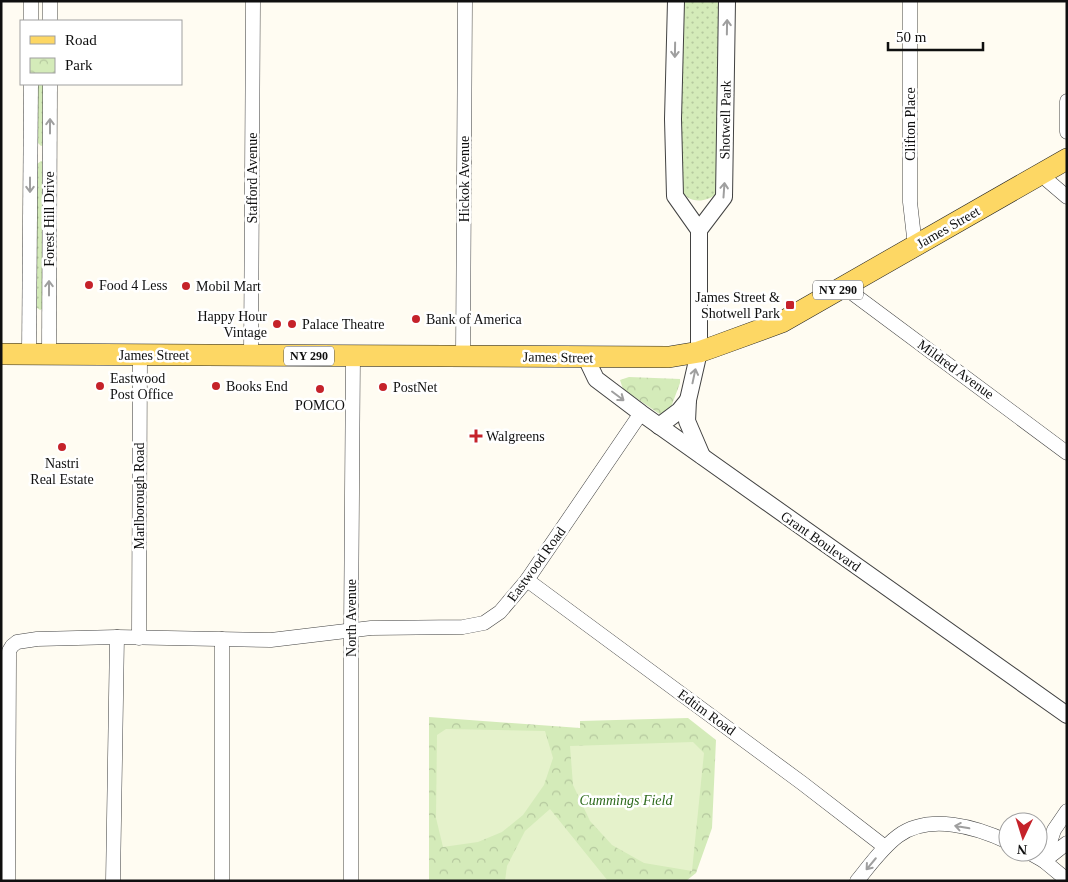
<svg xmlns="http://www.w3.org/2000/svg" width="1068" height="882" font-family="'Times New Roman',serif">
  <defs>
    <pattern id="grass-dots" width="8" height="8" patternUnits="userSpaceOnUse" patternTransform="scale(1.25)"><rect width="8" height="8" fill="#d4ebb9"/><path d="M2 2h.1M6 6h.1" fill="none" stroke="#b5c89e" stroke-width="1.8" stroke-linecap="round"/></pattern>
    <pattern id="park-crowns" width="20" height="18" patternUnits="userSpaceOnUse" patternTransform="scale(1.25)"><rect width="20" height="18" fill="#d4ebb9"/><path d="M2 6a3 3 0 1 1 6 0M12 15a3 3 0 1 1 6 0" fill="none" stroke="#b5c89e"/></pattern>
  </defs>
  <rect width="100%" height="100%" fill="#fffcf2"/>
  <g fill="url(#grass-dots)">
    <path d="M685,1H717L721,9L716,194C705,204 684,203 681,187L683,8Z"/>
    <polygon points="37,84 46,84 44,145 41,146 37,142"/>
    <polygon points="41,161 44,162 42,309 40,310 36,307 37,164"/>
  </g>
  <g fill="url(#park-crowns)">
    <polygon points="629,377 680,379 680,383 670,410 661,415 623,389 620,380"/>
    <polygon points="429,717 580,728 580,721 688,718 716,740 712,828 696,873 686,881 429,881"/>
  </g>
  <g fill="#e5f2cb">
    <polygon points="446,729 545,731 553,758 544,785 523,815 502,832 478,842 443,847 436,818 437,735"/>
    <polygon points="693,742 704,753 692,871 644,863 612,845 590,821 573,785 570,746"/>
    <polygon points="550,809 608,881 505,881 507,866 525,831"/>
  </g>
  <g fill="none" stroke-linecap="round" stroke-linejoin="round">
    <defs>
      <g id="minor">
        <polyline points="910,1 910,202 915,246"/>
        <polyline points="31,21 31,1"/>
        <polyline points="50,21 50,1"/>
        <polyline points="1067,101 1067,132"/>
        <polyline points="1040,174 1067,197"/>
        <polyline points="844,287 1067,453"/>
        <polyline points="29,354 31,84"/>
        <polyline points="49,355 50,84"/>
        <polyline points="251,356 253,1"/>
        <polyline points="463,356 465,1"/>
        <polyline points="527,580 802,783 885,847"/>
        <polyline points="139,638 140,355"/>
        <polyline points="1067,811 1054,830 1044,861 1067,843"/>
        <polyline points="1028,852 1044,861 1067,880"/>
        <polyline points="8,881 9,659 9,651 12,646 17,642 37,639 117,637 271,640 371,628 463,627 484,623 500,612 527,580 641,413"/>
        <polyline points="113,881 117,637"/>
        <polyline points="222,881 222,639"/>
        <polyline points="351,881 351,631 353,356"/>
        <path d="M857,881C870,865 882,848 898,836C929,813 977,827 1008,842"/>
      </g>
      <g id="tertiary">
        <polyline points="676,1 673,119 675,196 699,230 699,352 688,400 687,421 702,456"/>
        <polyline points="699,230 724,197 727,1"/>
        <polyline points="586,358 596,379 641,413 1067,715"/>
        <polyline points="659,426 679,411 688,400"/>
      </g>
      <polyline id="primary" points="1,354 669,357 699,352 716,346 782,322 1067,159"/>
    </defs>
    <use href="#minor" stroke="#424242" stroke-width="15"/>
    <use href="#tertiary" stroke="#424242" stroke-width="18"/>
    <use href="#primary" stroke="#202020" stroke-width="22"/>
    <use href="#minor" stroke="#fff" stroke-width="14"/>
    <use href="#tertiary" stroke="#fff" stroke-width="16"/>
    <use href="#primary" stroke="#fdd764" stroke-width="21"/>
  </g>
  <defs><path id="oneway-shaft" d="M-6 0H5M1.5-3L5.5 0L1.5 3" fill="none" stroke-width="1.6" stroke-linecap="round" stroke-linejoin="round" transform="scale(1.25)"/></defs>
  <g stroke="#9f9f9f">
    <use href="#oneway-shaft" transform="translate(727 27) rotate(-89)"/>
    <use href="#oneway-shaft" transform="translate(675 50) rotate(91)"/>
    <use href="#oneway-shaft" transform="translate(50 126) rotate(-90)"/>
    <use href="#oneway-shaft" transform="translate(30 185) rotate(90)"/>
    <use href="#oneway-shaft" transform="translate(724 190) rotate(-86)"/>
    <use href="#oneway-shaft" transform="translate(49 288) rotate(-90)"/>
    <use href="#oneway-shaft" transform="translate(694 376) rotate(-78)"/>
    <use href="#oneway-shaft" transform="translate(618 396) rotate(37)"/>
    <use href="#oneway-shaft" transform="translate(962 827) rotate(-170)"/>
    <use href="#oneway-shaft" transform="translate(871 864) rotate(130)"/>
  </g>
  <g fill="#c5222a" stroke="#fff" stroke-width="2">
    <circle cx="89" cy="285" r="5"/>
    <circle cx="186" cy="286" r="5"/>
    <rect x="785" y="300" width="10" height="10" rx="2.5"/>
    <circle cx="416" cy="319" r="5"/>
    <circle cx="277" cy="324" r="5"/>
    <circle cx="292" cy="324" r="5"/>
    <circle cx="100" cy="386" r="5"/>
    <circle cx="216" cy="386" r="5"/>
    <circle cx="383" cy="387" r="5"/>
    <circle cx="320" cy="389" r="5"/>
    <path d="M473.5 428.5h5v5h5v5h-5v5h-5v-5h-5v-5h5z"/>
    <circle cx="62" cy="447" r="5"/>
  </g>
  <g text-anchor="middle" stroke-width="5" stroke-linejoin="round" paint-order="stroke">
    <g fill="#fff" stroke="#575757" stroke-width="1">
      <rect x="813" y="280.5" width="50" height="19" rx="4"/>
      <rect x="284" y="346.5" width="50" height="19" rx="4"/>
    </g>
    <g font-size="12" font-weight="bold" fill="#0f0f0f">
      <text x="838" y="294">NY 290</text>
      <text x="309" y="360">NY 290</text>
    </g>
    <g font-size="14" fill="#0f0f0f" stroke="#fff">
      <text transform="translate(725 120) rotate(-89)" y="5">Shotwell Park</text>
      <text transform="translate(910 124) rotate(-90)" y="5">Clifton Place</text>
      <text transform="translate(252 178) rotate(-90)" y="5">Stafford Avenue</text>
      <text transform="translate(464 179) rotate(-90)" y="5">Hickok Avenue</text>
      <text transform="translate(49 219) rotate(-90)" y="5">Forest Hill Drive</text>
      <text transform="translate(948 227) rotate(-30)" y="5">James Street</text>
      <text x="154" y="360">James Street</text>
      <text transform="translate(558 357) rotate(1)" y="5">James Street</text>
      <text transform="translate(956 369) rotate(36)" y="5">Mildred Avenue</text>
      <text transform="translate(139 496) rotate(-90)" y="5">Marlborough Road</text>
      <text transform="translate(821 541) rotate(35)" y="5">Grant Boulevard</text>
      <text transform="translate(536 564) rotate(-54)" y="5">Eastwood Road</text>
      <text transform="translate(351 618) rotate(-90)" y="5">North Avenue</text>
      <text transform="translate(707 712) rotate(36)" y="5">Edtim Road</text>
    </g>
    <g font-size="14" fill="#0f0f0f" stroke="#fff" text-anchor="start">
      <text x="99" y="290">Food 4 Less</text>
      <text x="196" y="291">Mobil Mart</text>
      <text x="780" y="302" text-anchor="end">James Street &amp;<tspan x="780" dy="16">Shotwell Park</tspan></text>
      <text x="267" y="321" text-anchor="end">Happy Hour<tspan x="267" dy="16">Vintage</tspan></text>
      <text x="426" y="324">Bank of America</text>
      <text x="302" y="329">Palace Theatre</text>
      <text x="110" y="383">Eastwood<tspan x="110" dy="16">Post Office</tspan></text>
      <text x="226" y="391">Books End</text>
      <text x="393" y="392">PostNet</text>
      <text x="320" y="410" text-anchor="middle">POMCO</text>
      <text x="486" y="441">Walgreens</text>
      <text x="62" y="468" text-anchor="middle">Nastri<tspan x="62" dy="16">Real Estate</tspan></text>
    </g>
    <g font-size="14" font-style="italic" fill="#2d6a1c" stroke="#fff">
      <text x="626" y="805">Cummings Field</text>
    </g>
  </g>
  <rect width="1068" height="882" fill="none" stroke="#0f0f0f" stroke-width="5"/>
  <rect x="20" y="20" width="162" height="65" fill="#ffffff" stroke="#9f9f9f"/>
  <rect x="30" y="36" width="25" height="8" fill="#fdd764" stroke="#9f9f9f"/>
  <text x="65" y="45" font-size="15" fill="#0f0f0f">Road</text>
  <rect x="30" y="58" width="25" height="15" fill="url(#park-crowns)" stroke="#9f9f9f"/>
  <text x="65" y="70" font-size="15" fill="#0f0f0f">Park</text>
  <g transform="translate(1023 837) rotate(184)"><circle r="24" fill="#ffffff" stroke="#9f9f9f"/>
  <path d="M0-4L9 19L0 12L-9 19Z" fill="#c5222a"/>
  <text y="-8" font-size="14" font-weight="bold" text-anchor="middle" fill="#0f0f0f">N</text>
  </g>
  <path d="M888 42v8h95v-8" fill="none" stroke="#0f0f0f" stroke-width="2.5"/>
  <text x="896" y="42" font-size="15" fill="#0f0f0f" stroke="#ffffff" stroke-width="4" paint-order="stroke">50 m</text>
</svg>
